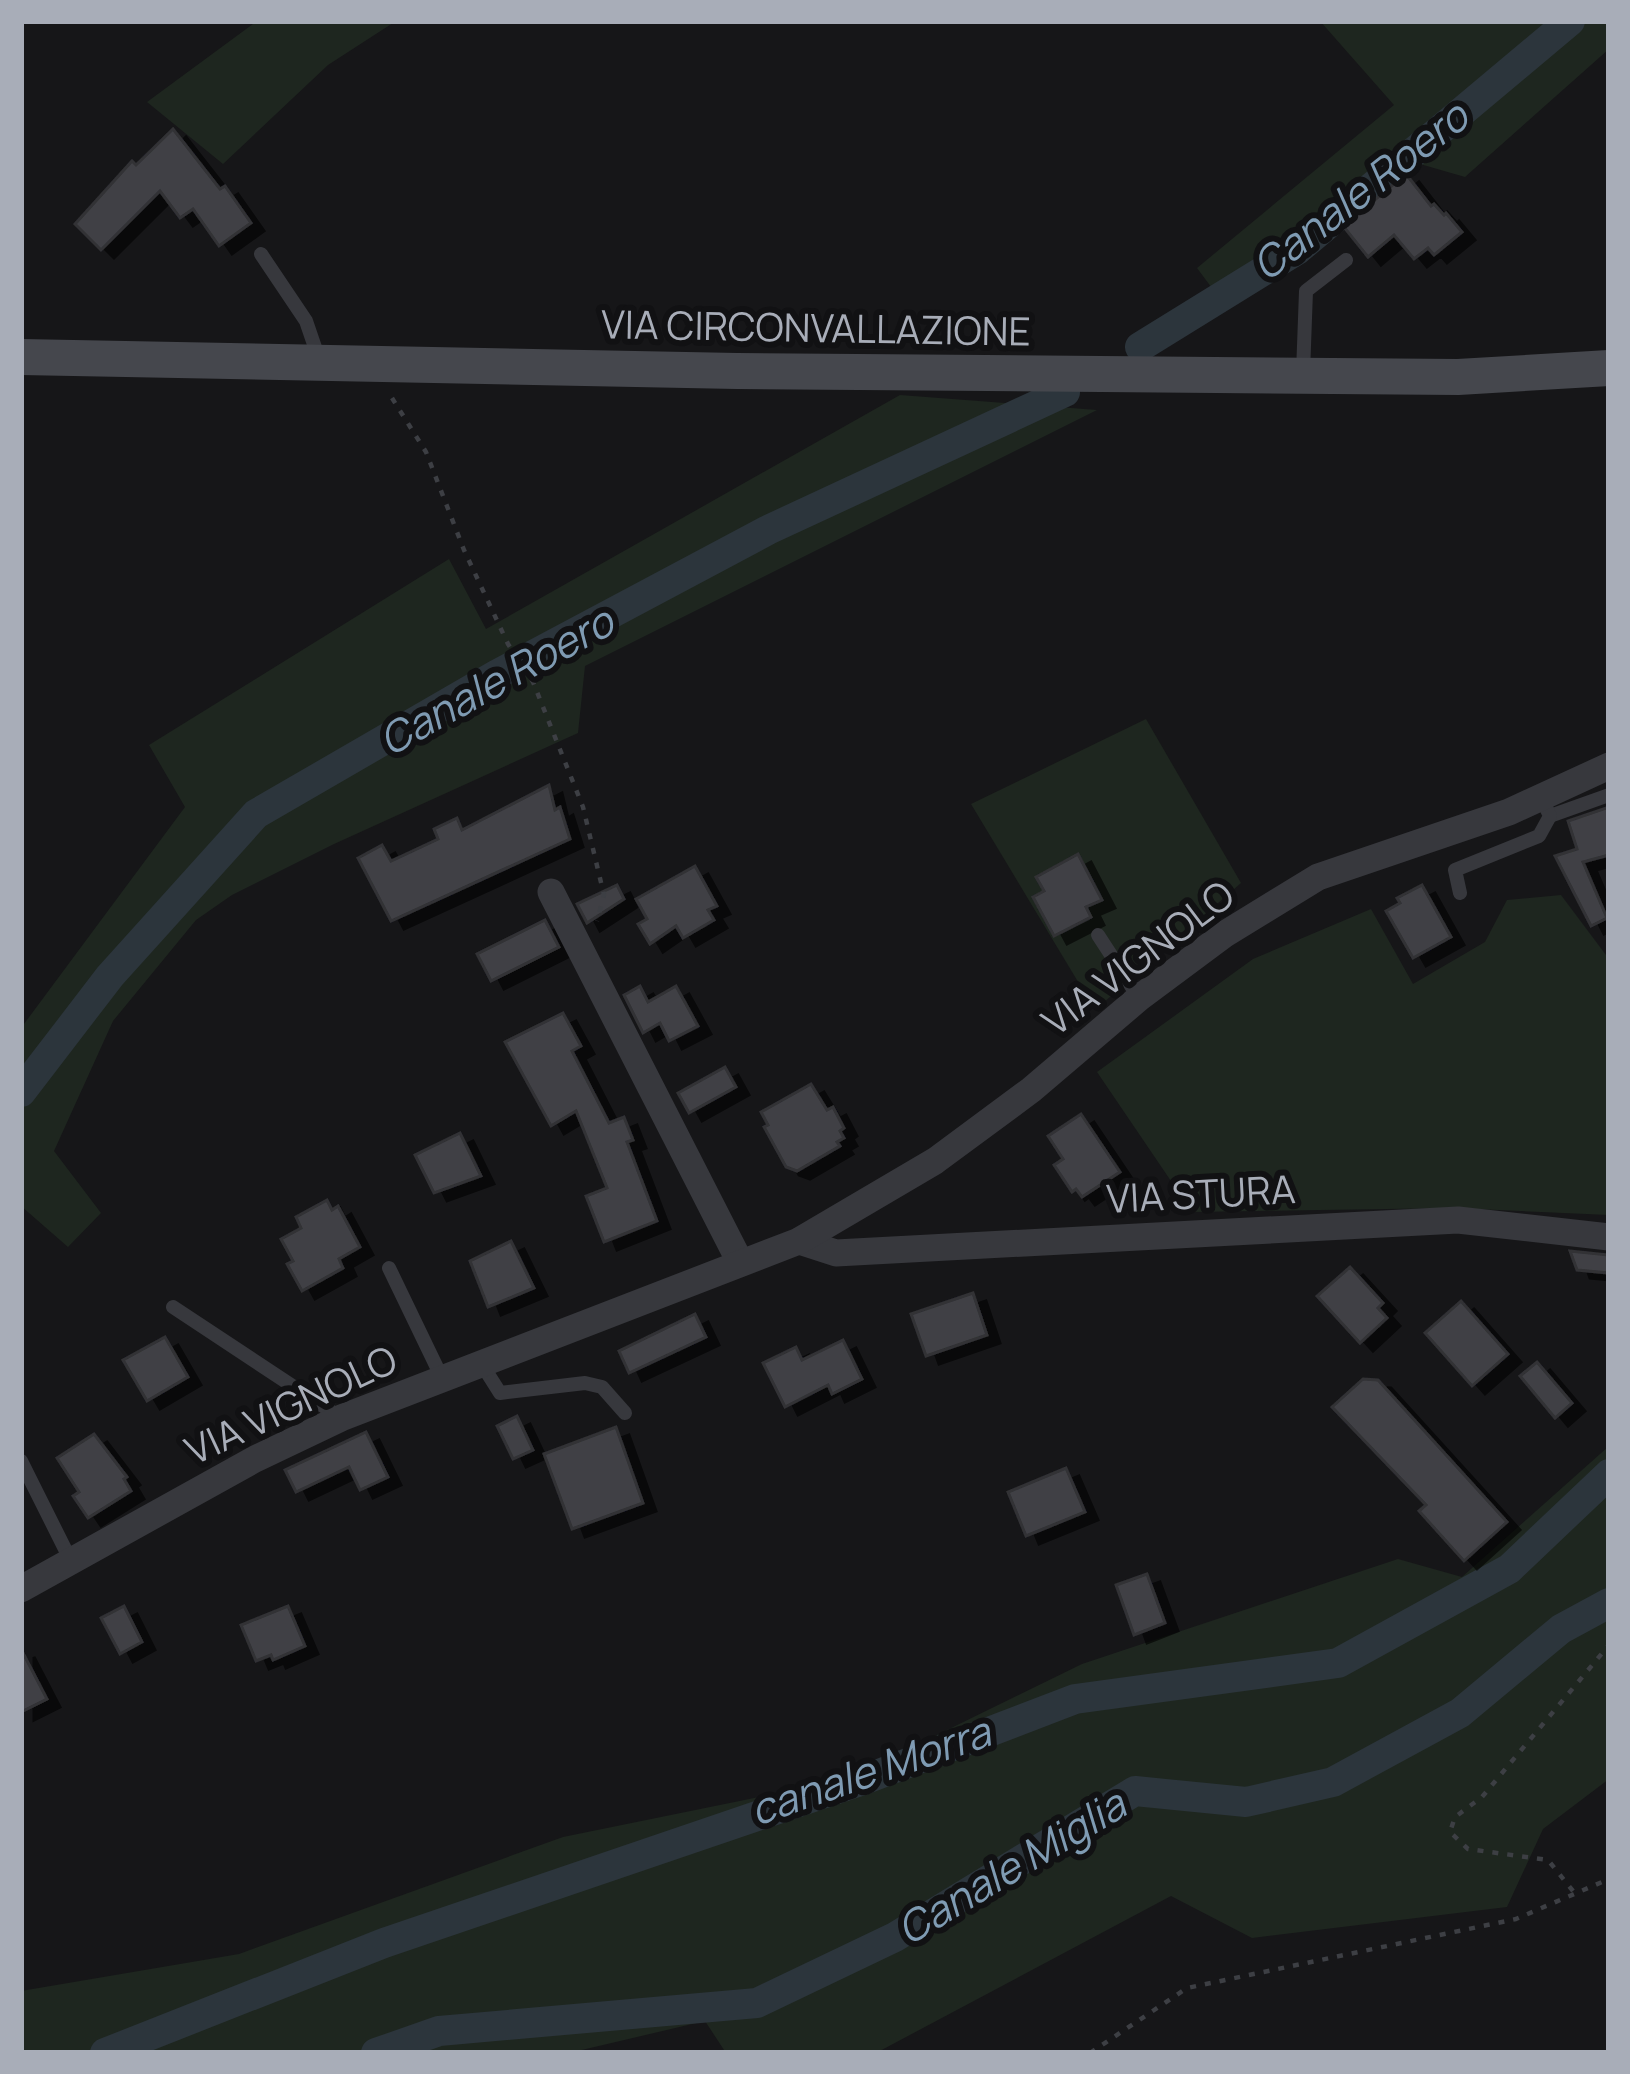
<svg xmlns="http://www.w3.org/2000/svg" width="1630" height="2074" font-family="Manrope,sans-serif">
  <defs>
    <filter id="shadow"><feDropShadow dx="13" dy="8" stdDeviation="0" flood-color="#0009"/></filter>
  </defs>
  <rect width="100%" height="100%" fill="#161618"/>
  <g fill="#1e261f">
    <polygon points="257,21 396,21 328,65 223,164 147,102"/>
    <polygon points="1320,21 1609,21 1609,49 1465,177 1413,162 1326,233 1307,256 1226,307 1197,268 1394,105"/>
    <polygon points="900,395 1097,410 585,666 578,733 334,844 232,895 196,920 113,1021 54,1151 101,1213 68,1247 21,1206 21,1028 185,807 149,745 449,559 486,629"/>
    <polygon points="1146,719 1241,883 1095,1010 971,804"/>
    <polygon points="1561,895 1609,959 1609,1215 1455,1208 1192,1212 1097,1072 1253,959 1371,909 1413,984 1485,942 1507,900"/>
    <polygon points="1609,1446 1609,1779 1543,1829 1507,1907 1252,1938 1171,1896 876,2053 726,2053 705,2021 569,2053 21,2053 21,1991 239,1954 563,1837 847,1779 1082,1664 1398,1559 1462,1577"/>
  </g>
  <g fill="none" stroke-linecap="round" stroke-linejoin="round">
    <g stroke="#2c353c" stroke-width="30">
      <polyline points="1140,347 1297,250 1570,21"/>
      <polyline points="21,1092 110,976 256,814 496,675 768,530 1065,392"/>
      <polyline points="105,2053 384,1943 866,1779 1075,1699 1338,1663 1509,1569 1609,1474"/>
      <polyline points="376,2053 439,2031 757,2003 895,1937 1135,1791 1246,1802 1333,1782 1460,1713 1561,1629 1609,1603"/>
    </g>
  </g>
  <g fill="#404145" stroke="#303034" stroke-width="3" filter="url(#shadow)">
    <polygon points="173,129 220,189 225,186 251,223 219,246 193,209 180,218 160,191 101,250 75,224 132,161 136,165"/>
    <polygon points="1406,174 1431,206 1434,204 1444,215 1446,213 1462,232 1434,255 1428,248 1414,259 1394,235 1368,257 1343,226"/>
    <polygon points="549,785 555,810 560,807 570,839 391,921 358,858 382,845 391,861 438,839 434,829 457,818 462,830"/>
    <polygon points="1609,807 1609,855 1583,862 1607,918 1591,926 1555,856 1577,849 1568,821"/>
    <polygon points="1078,854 1102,900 1086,907 1091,917 1054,936 1033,897 1044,891 1036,877"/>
    <polygon points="695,866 717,906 708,910 714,920 683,938 676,926 650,944 638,924 647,919 636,899"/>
    <polygon points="617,885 624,899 587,923 577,904"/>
    <polygon points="1422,885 1451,937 1413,958 1386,911 1400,903 1397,898"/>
    <polygon points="545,920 559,947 491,981 477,954"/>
    <polygon points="640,986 648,1002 676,986 698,1026 669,1041 660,1023 643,1033 624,995"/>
    <polygon points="563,1013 581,1046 572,1051 609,1123 624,1117 633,1140 627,1142 657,1221 604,1242 586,1196 607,1188 576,1111 551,1126 505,1042"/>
    <polygon points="725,1067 736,1087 689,1113 678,1093"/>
    <polygon points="811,1084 827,1110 833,1107 844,1128 840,1131 844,1138 837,1142 840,1146 797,1171 786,1167 764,1127 768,1125 761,1112"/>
    <polygon points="1081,1114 1120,1172 1082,1197 1076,1189 1072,1192 1054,1165 1063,1159 1048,1136"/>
    <polygon points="460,1133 481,1176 434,1193 415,1155"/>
    <polygon points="327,1200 332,1210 338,1206 360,1247 339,1259 343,1268 302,1291 287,1264 293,1261 281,1239 301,1228 296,1217"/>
    <polygon points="511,1241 534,1288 488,1307 470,1261"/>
    <polygon points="1570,1251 1609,1255 1609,1273 1577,1270"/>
    <polygon points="1350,1267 1383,1303 1378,1308 1387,1318 1360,1343 1317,1296"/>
    <polygon points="973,1293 987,1335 926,1356 911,1314"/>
    <polygon points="1461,1301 1508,1354 1472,1386 1425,1333"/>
    <polygon points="695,1314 706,1337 629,1373 619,1351"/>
    <polygon points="165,1337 188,1377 147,1401 123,1360"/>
    <polygon points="843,1340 862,1379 832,1394 828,1385 785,1407 763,1363 796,1347 802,1360"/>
    <polygon points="1537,1362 1572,1403 1555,1418 1520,1376"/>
    <polygon points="1363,1379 1378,1380 1507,1522 1464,1561 1419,1511 1426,1505 1332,1407"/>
    <polygon points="517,1416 533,1450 513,1459 497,1426"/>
    <polygon points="616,1427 643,1503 572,1529 544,1454"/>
    <polygon points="366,1432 388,1477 360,1490 349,1467 296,1492 285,1470"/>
    <polygon points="94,1434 127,1477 124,1479 131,1491 88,1518 73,1496 79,1492 57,1458"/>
    <polygon points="1066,1468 1085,1512 1026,1536 1008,1492"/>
    <polygon points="1147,1574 1165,1623 1134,1635 1116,1585"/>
    <polygon points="124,1606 142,1642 120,1654 101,1618"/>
    <polygon points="288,1606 305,1646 273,1660 271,1655 256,1661 241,1625"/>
    <polygon points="21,1649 47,1699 21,1712"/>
  </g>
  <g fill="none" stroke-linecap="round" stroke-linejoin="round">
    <g stroke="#3d3f44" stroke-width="4.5" stroke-dasharray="6 9" stroke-linecap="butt">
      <polyline points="392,398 426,452 464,550 508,644 533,682 583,807 604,895 597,921"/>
      <polyline points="1573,1891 1548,1860 1468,1849 1450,1832 1455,1817 1482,1797 1609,1645"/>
      <polyline points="1090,2053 1187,1988 1516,1919 1609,1879"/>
    </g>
    <g stroke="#37383d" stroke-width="14">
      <polyline points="261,254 306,321 319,359"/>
      <polyline points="1303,373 1306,291 1346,260"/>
      <polyline points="1550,816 1609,795"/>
      <polyline points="1460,893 1455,870 1539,836 1550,816 1541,797"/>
      <polyline points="1098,935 1139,998"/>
      <polyline points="389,1268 442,1378"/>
      <polyline points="173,1307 341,1418"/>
      <polyline points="481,1363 500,1393 585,1383 602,1387 625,1413"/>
      <polyline points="21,1461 71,1561"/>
    </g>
    <g stroke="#37383d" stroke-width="27">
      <polyline points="551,892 740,1262"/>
      <polyline points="799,1241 836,1253 1458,1220 1609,1237"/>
      <polyline points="21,1589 255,1459 341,1418 799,1241 935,1161 1031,1090 1139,998 1225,934 1318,877 1509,812 1609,766"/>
    </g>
    <polyline stroke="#45474d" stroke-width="36" points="21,357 737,371 1458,377 1609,368"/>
  </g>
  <g text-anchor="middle" stroke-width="12" stroke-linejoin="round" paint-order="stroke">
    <g font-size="39" fill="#a8adb8" stroke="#111113">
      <text transform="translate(816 328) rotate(1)" y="14">VIA CIRCONVALLAZIONE</text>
      <text transform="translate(1138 958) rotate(-37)" y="14">VIA VIGNOLO</text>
      <text transform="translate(1201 1194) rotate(-3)" y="14">VIA STURA</text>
      <text transform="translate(291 1405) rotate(-25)" y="14">VIA VIGNOLO</text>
    </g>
    <g font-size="42" font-style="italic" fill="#7f9bb3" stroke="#111113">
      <text transform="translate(1360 191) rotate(-38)" y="15">Canale Roero</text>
      <text transform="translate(496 681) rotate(-29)" y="15">Canale Roero</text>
      <text transform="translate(870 1771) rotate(-19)" y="15">canale Morra</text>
      <text transform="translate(1011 1867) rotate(-31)" y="15">Canale Miglia</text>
    </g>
  </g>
  <rect width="1630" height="2074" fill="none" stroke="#a8adb8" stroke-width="48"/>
</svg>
